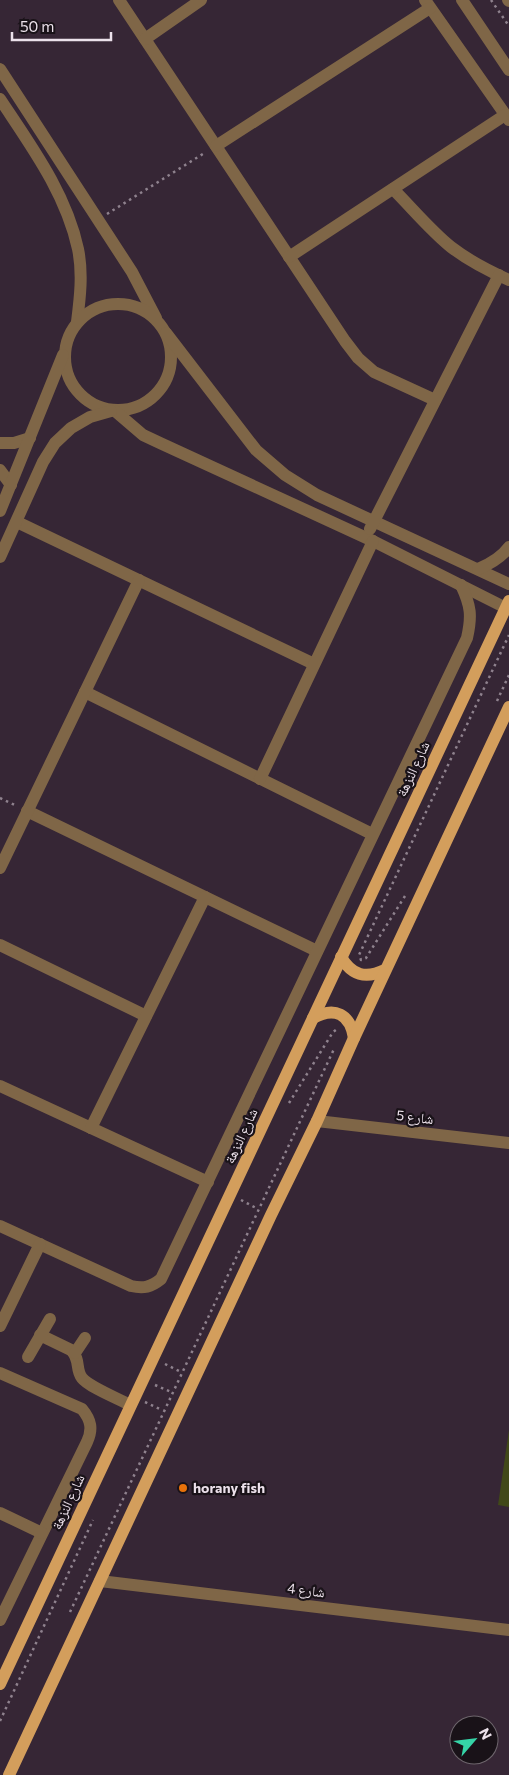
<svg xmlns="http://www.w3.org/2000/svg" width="509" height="1775" font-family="Commissioner,'Noto Naskh Arabic',sans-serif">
  <rect width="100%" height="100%" fill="#362635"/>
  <polygon fill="#414819" points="509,1430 509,1507 498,1505"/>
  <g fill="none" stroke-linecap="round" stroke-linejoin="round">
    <g stroke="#8f828e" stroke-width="2.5" stroke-dasharray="2.5 4" stroke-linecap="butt">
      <polyline points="491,0 509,26"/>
      <polyline points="107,214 206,152"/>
      <polyline points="497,701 509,675"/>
      <polyline points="0,798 17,806"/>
      <polyline points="405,896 366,958 361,960 359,955 509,635"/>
      <polyline points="289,1103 333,1032 337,1029"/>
      <polyline points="241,1200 258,1209"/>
      <polyline points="165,1364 181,1372"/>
      <polyline points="155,1385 171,1392"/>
      <polyline points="145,1402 162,1410"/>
      <polyline points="70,1612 334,1049"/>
      <polyline points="0,1721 93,1520"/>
    </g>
    <g stroke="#7f6647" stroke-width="12">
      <polyline points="119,0 345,341 358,358 374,372 435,400"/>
      <polyline points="425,0 509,120"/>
      <polyline points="462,0 509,70"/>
      <polyline points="508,0 509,1"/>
      <polyline points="145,39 201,0"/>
      <polyline points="0,69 132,272 156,318"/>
      <path d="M0,99C31,146 66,193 78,249C83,273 80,298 77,322"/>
      <polyline points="216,146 430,8"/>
      <path d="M393,189C412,208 430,230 451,247C469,261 489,271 509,280"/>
      <polyline points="289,257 505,115"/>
      <circle cx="118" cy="357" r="53"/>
      <polyline points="166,333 256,450 285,475 317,495 509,584"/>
      <polyline points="115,411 143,435 160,443 373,541 506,608"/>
      <polyline points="0,443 14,443 30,438"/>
      <polyline points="0,470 11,485"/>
      <polyline points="0,511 63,355"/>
      <polyline points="17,522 314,664"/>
      <polyline points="370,529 499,275"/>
      <polyline points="0,557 43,462 55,443 71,428 90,417 111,411"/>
      <path d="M478,569C490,564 501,558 509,547"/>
      <polyline points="85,692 372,834"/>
      <polyline points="260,779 373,541"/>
      <polyline points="27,811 317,951"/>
      <polyline points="0,868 139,580"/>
      <polyline points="0,945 146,1016"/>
      <polyline points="0,1086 208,1182"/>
      <polyline points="317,1121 509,1143"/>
      <polyline points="91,1128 205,897"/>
      <path d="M0,1226L131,1286C144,1289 151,1287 161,1279L467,638C472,616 471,606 461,585"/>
      <polyline points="0,1326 40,1244"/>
      <path d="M40,1335L71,1350C81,1360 75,1369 82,1378C89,1387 119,1399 130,1405"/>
      <polyline points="75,1353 85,1338"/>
      <polyline points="28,1357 50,1319"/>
      <path d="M0,1373L82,1409C91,1420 93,1429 87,1442L0,1620"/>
      <polyline points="0,1513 42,1533"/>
      <polyline points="100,1581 509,1630"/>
    </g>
    <g stroke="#d39e5c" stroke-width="12">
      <path d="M341,957C352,976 366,979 385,970"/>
      <path d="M313,1018C335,1006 350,1014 354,1038"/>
      <polyline points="0,1684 509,601"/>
      <polyline points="9,1775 271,1215 317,1121 354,1038 509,707"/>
    </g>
  </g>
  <circle fill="#e8710a" stroke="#191218" stroke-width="2" cx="183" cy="1488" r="5"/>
  <g text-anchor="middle" stroke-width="4.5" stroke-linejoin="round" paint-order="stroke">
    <g font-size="14" fill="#ece1eb" stroke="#191218">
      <text transform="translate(413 769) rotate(-65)" y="5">شارع النزهة</text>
      <text transform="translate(415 1117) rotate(7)" y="5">شارع 5</text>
      <text transform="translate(241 1136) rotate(-65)" y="5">شارع النزهة</text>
      <text transform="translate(68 1502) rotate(-65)" y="5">شارع النزهة</text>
      <text transform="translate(306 1590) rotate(7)" y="5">شارع 4</text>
    </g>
    <g font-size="14" font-weight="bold" fill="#ece1eb" stroke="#191218" text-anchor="start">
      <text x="193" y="1493">horany fish</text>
    </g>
  </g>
  <g transform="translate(474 1740) rotate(62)"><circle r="24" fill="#191218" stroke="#6d656c"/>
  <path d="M0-4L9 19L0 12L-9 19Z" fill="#35d4a7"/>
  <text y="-8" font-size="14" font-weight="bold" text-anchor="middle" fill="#ece1eb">N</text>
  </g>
  <path d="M12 32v8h99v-8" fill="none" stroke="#ece1eb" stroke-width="2.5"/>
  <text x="20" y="32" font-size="15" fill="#ece1eb" stroke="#191218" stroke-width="4" paint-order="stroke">50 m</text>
</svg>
